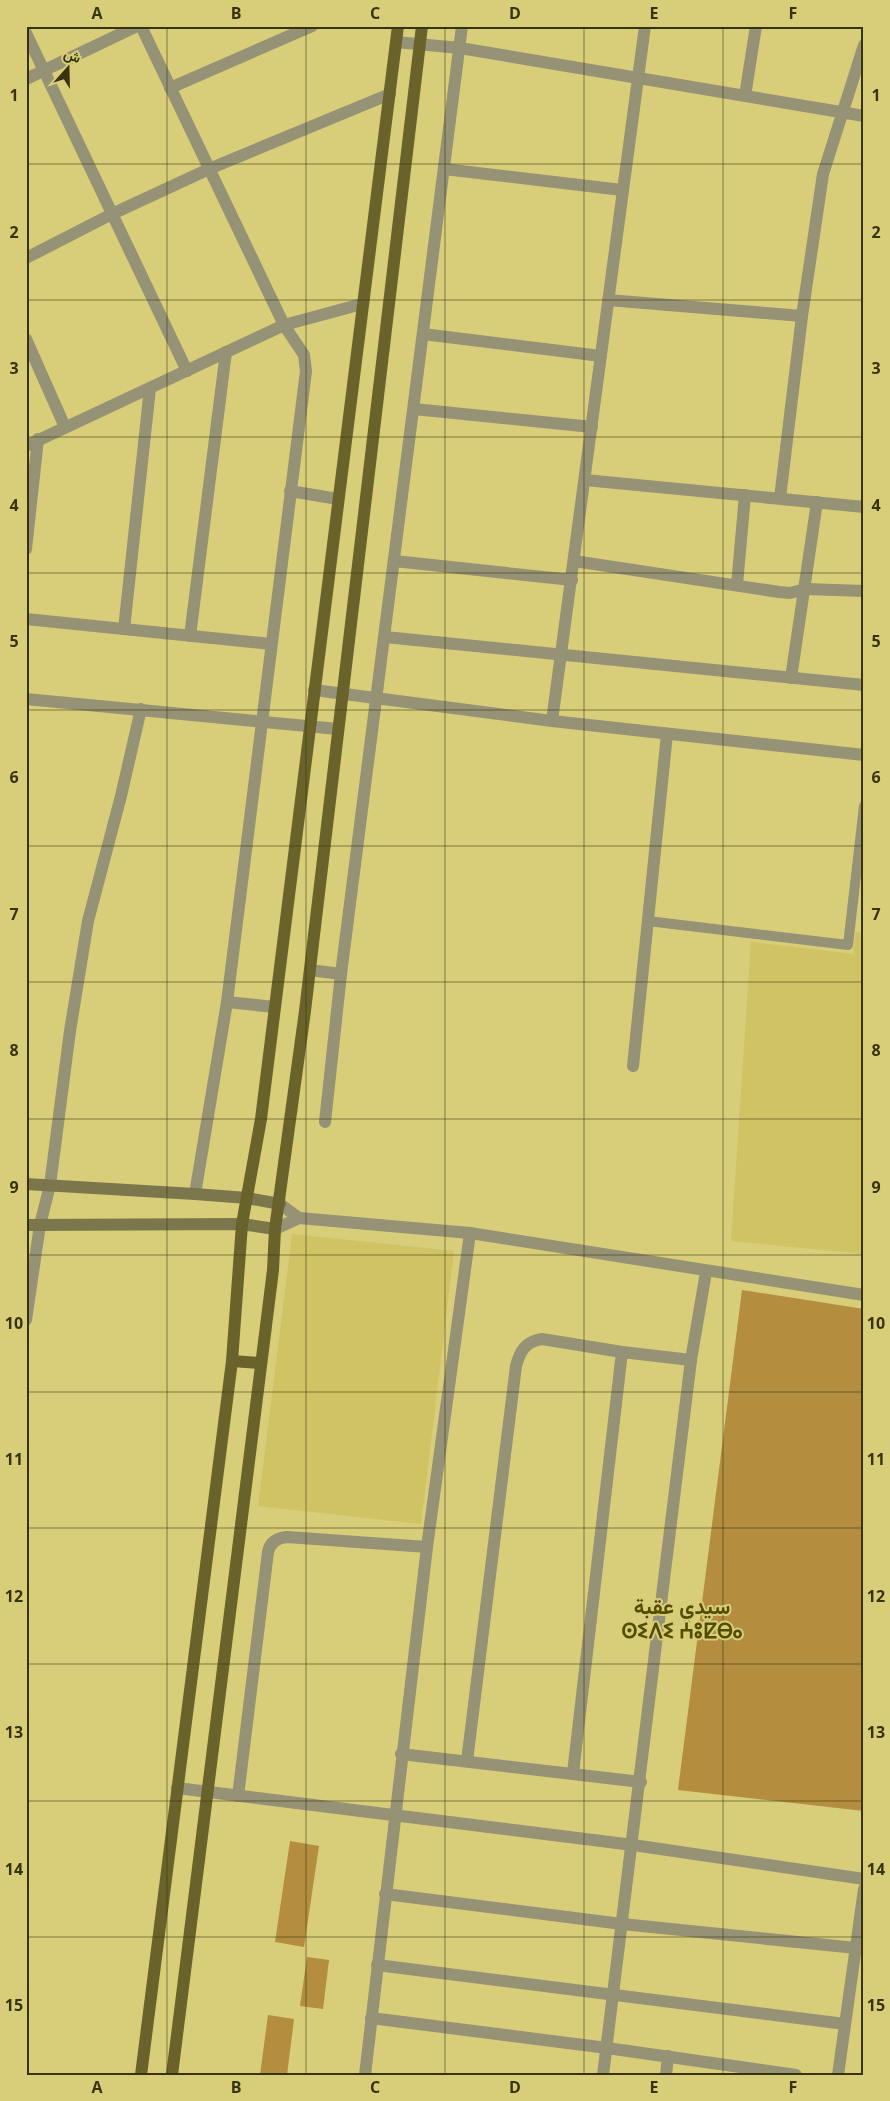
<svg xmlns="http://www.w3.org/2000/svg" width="890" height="2101" font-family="'Open Sans',Vazirmatn,'Noto Sans Tifinagh',sans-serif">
  <rect width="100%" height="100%" fill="#d8cd78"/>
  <g fill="#cfc364">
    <polygon points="856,932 864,933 864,1254 731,1241 751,942 853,954"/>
    <polygon points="292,1234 454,1251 421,1524 258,1506"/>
  </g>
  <g fill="#b58d3f">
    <polygon points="742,1290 864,1309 864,1811 678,1790"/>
    <polygon points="290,1841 319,1846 304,1947 275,1942"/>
    <polygon points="307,1957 329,1960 323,2009 300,2006"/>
    <polygon points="268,2015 294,2019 287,2075 260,2075"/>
  </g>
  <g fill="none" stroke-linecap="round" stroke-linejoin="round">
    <polyline stroke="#959275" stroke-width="10" points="648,921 848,945 864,806"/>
    <g stroke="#959275" stroke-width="12">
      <polyline points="141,26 284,325 304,355 306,371 227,1002 195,1194"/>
      <polyline points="26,33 187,371"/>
      <polyline points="396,42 460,48 864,116"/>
      <polyline points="26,79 137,26"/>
      <polyline points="170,88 312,26"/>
      <polyline points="745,96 756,26"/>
      <polyline points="444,169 622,190"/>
      <polyline points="26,258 112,214 209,169 390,94"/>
      <polyline points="608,300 802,316"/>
      <polyline points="423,334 601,356"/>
      <polyline points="26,339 65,427"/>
      <polyline points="414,409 592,427"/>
      <polyline points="26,446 284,325 362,304"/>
      <polyline points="585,480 864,507"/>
      <polyline points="290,491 338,499"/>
      <polyline points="780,498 802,316 823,174 864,45"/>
      <polyline points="26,549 38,439"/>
      <polyline points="394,561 572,580"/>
      <polyline points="574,561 779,592 790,593 806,589 864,591"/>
      <polyline points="737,585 745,495"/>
      <polyline points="26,619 271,644"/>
      <polyline points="124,629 150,388"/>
      <polyline points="190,636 226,352"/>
      <polyline points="385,637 864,685"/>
      <polyline points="791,678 817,502"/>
      <polyline points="314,690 552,721 864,755"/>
      <polyline points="26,699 338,729"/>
      <polyline points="552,721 645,26"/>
      <polyline points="310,970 341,974"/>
      <polyline points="227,1002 274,1007"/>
      <polyline points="633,1066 667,734"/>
      <polyline points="325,1122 341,974 462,26"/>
      <polyline points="280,1204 299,1218 470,1233 864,1295"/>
      <polyline points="275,1229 299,1218"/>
      <polyline points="26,1320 40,1225 50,1185 70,1031 88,921 121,796 141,709"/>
      <polyline points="401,1754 641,1782"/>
      <path d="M467,1761L516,1366C520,1351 525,1342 542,1339L622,1352L691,1360"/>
      <polyline points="573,1773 622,1352"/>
      <polyline points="177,1788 633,1845 864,1879"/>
      <path d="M238,1796L268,1552C270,1542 277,1538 287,1537L427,1547"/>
      <polyline points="385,1894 622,1924 856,1948"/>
      <polyline points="377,1965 845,2024"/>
      <polyline points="371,2018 607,2048 796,2075"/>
      <polyline points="365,2075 427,1547 470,1233"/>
      <polyline points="603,2075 691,1360 706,1272"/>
      <polyline points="666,2075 668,2056"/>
      <polyline points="838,2075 864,1889"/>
    </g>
    <g stroke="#7b764b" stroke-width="12">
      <polyline points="26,1184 195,1194 247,1198 280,1204"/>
      <polyline points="26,1225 242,1224 275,1229"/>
    </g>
    <g stroke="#69622a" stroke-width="12">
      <polyline points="232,1361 261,1363"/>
      <polyline points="141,2075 232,1361 242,1224 261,1119 398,26"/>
      <polyline points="172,2075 273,1270 275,1229 305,1011 422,26"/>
    </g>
  </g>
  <path fill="none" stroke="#38330f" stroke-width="1" stroke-opacity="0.55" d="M167,26V2075M306,26V2075M445,26V2075M584,26V2075M723,26V2075M26,164H864M26,300H864M26,437H864M26,573H864M26,710H864M26,846H864M26,982H864M26,1119H864M26,1255H864M26,1392H864M26,1528H864M26,1664H864M26,1801H864M26,1937H864"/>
  <g text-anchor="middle" stroke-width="4" stroke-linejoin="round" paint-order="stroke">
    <g font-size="21" font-weight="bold" fill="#544c01" stroke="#d8cd78">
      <text x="682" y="1614">سيدي عقبة<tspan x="682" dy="24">ⵙⵉⴷⵉ ⵄⵓⵇⴱⴰ</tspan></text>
    </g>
  </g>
  <rect width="890" height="2101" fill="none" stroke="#d8cd78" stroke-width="55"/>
  <g transform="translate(68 68) rotate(20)" stroke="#d8cd78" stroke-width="4" paint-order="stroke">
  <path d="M0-4L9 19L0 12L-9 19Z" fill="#38330f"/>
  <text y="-8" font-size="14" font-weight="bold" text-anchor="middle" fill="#38330f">ش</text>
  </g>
  <rect x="28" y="28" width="834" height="2046" fill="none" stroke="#38330f" stroke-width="2"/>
  <g font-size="16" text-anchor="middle" font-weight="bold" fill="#38330f">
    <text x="97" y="19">A</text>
    <text x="236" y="19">B</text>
    <text x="375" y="19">C</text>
    <text x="515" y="19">D</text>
    <text x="654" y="19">E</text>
    <text x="793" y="19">F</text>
    <text x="14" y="101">1</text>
    <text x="876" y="101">1</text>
    <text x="14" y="238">2</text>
    <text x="876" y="238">2</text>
    <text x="14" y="374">3</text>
    <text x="876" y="374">3</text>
    <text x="14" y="511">4</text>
    <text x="876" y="511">4</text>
    <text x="14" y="647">5</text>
    <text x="876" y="647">5</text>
    <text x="14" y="783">6</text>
    <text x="876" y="783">6</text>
    <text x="14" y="920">7</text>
    <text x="876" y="920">7</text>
    <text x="14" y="1056">8</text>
    <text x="876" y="1056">8</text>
    <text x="14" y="1193">9</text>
    <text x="876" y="1193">9</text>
    <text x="14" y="1329">10</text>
    <text x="876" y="1329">10</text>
    <text x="14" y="1465">11</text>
    <text x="876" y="1465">11</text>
    <text x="14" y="1602">12</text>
    <text x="876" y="1602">12</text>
    <text x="14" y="1738">13</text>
    <text x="876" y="1738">13</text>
    <text x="14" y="1875">14</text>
    <text x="876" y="1875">14</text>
    <text x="14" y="2011">15</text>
    <text x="876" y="2011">15</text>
    <text x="97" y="2093">A</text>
    <text x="236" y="2093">B</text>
    <text x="375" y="2093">C</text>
    <text x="515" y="2093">D</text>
    <text x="654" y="2093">E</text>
    <text x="793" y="2093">F</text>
  </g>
</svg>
